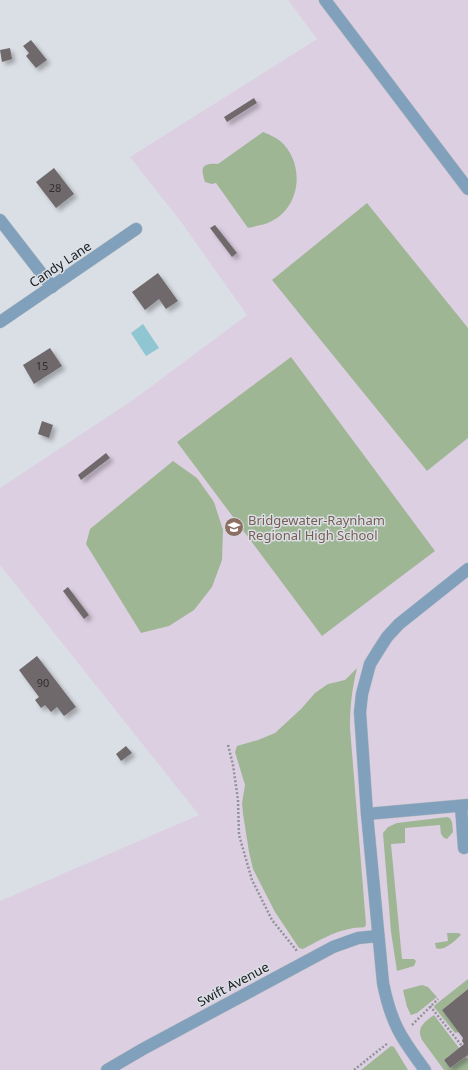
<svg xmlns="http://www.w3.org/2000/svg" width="468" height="1070" font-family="'Noto Sans',sans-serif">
  <defs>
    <filter id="shadow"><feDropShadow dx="3.5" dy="3.5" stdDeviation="2" flood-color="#0004"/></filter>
  </defs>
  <rect width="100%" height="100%" fill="#dadfe5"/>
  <polygon fill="#ddcfe2" points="288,0 468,0 468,1070 0,1070 0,901 199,815 0,565 0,488 133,400 247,315 181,222 130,157 317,39"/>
  <g fill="#9fb695">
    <path d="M263,132C268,134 275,137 279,140C305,161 302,206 272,221C265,225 255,226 248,228L216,183L212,184L205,182C200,167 202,163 218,164Z"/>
    <polygon points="367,203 468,328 468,438 427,471 272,280"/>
    <polygon points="291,357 435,551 322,636 177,442"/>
    <polygon points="173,461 197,478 214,502 223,530 222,560 212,587 194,610 169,626 141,633 86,544 90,529"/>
    <path d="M357,668C352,689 350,706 350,728L366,924L365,927C360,928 355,927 349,929C333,932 318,941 303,949L299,948L275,912L253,869L249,852L243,814L242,803L245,785L235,752L237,746L258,740L275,733L301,709L315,693L328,684L345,680Z"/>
    <polygon points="447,817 450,818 452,822 453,832 447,839 444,838 441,834 440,825 405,828 405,843 391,844 402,959 414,959 416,961 414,966 397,971 391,932 383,833 388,827 397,823"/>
    <path d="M447,933H459L461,935C455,941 443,952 436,948L435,943L448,941Z"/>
    <polygon points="468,979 468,989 442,1010 459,1032 455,1033 434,1007 435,1005"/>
    <polygon points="422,985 428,987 437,997 417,1013 411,1015 407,1007 403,990"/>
    <path d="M434,1015L459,1048L444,1060L450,1068L466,1057L468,1060V1070H444L422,1040C416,1028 424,1022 434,1015Z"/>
    <polygon points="391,1046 394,1047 408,1070 361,1070"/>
  </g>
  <polygon fill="#8fc6d2" points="143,324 159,348 146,356 131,333"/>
  <g fill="#6f696c" filter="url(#shadow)">
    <polygon points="31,40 47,60 36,68 26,56 29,53 23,46"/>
    <polygon points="10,48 12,59 2,62 0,50"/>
    <polygon points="254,98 257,103 227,122 224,117"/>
    <polygon points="54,168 74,194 56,208 36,182"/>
    <polygon points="215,225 237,253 232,257 210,228"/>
    <polygon points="158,273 178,301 166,309 159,299 145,310 132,292"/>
    <polygon points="50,348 62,366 34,384 23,365"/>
    <polygon points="42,421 53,425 49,438 38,434"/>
    <polygon points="106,453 110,458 81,480 78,475"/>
    <polygon points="68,587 89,615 84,619 63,591"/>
    <polygon points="37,656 76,707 64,716 57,707 51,712 45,705 41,708 35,700 39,697 19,670"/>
    <polygon points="126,746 132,753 121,761 116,754"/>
    <polygon points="468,989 468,1055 450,1068 444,1060 464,1044 462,1041 463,1038 442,1010"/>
  </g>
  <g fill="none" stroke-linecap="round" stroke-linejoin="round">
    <defs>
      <g id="minor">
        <polyline points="325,0 468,189"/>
        <polyline points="0,220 52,287"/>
        <polyline points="0,322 136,229"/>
        <polyline points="461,806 464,848"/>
        <polyline points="367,814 468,805"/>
        <polyline points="107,1070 143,1049 333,947 358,938 378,936"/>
        <path d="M425,1070C401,1038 391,1023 383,983L367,814L360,712L362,694L370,664L378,651L387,637L399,624L468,569"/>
      </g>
    </defs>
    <use href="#minor" stroke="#b7bcc1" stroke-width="13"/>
    <g stroke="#909498" stroke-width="2.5" stroke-dasharray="2 2" stroke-linecap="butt">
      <polyline points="228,745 233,765 238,800 239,835 252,880 272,920 297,951"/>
      <polyline points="430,1006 462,1046"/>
      <polyline points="412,1025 438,999"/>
      <polyline points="354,1070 388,1043"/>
    </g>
    <use href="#minor" stroke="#81a0bc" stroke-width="12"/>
  </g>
  <defs>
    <symbol id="school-disc" viewBox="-11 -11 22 22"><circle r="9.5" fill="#8d6e63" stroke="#dadfe5"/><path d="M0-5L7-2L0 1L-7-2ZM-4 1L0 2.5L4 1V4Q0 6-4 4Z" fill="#fff"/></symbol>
  </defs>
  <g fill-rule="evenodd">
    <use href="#school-disc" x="223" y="516" width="22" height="22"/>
  </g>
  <g text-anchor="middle" stroke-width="3" stroke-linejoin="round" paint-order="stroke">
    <g font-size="11" fill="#2e2e31">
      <text x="55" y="192">28</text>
      <text x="42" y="370">15</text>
      <text x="43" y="687">90</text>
    </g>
    <g font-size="13" fill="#191b1d" stroke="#dadfe5">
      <text transform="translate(60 264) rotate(-34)" y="5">Candy Lane</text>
      <text transform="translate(233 984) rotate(-28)" y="5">Swift Avenue</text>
    </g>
    <g font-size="13" fill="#785e54" stroke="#dadfe5" text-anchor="start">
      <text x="248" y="525">Bridgewater-Raynham<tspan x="248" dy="15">Regional High School</tspan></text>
    </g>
  </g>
</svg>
